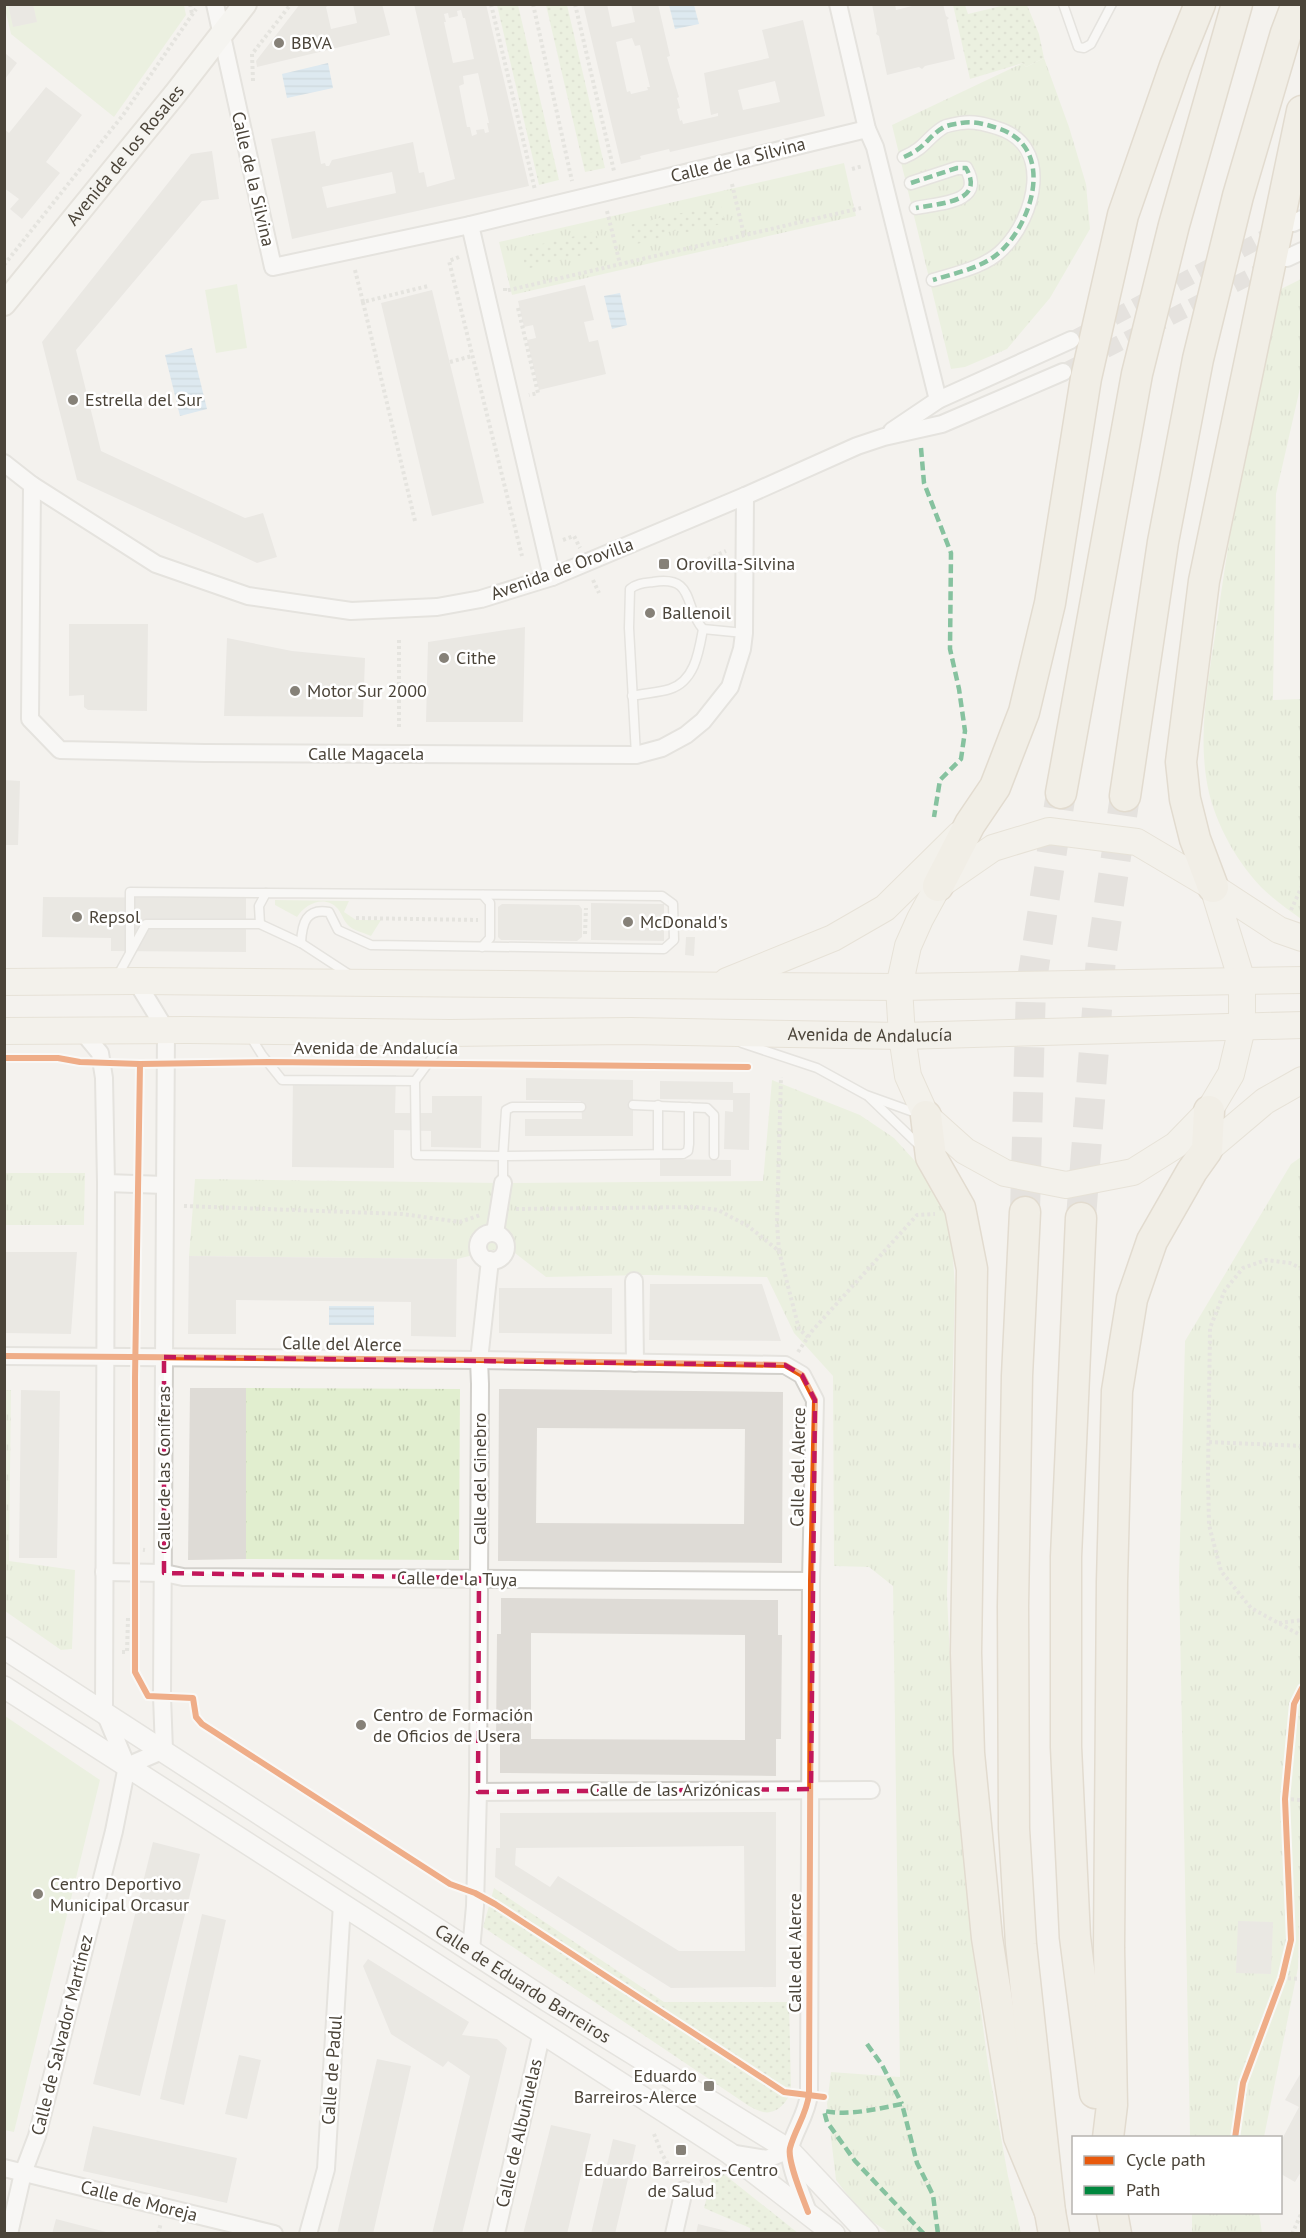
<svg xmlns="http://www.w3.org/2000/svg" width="1306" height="2238" font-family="'PT Sans',sans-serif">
  <defs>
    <pattern id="park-tufts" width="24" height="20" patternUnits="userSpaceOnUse" patternTransform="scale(1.5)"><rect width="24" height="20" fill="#e1eecf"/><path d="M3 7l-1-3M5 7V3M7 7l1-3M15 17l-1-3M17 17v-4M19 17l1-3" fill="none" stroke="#c3cdb2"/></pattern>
    <pattern id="garden-dots" width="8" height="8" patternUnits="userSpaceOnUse" patternTransform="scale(1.5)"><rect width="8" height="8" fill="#e1eecf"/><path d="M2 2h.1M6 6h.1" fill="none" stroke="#c3cdb2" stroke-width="1.8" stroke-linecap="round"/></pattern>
    <pattern id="water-rules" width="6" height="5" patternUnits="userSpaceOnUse" patternTransform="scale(1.5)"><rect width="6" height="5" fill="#c0ddf1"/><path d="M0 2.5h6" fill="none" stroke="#a6bfcf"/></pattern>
  </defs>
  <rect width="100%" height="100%" fill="#f4f2ee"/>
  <g fill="#e1eecf">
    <polygon points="4,5 184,5 186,15 114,117 11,34"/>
    <polygon points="237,284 247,348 216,353 205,290"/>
    <path d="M275,900L349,901L344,912L356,920H381L371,936C365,933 354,931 349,926C344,922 342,914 338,909C325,894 305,904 297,917L275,905Z"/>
    <polygon points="5,1716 100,1780 14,2132 4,2130"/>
  </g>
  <g fill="url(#park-tufts)">
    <polygon points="1044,58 1069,127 1086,184 1090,229 1050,298 1007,349 965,367 951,369 892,125 1023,63 1026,67"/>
    <polygon points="844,163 856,216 512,295 499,242"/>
    <path d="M1301,279V384L1276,494L1273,700L1301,699V919C1292,912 1281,905 1272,897C1243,873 1218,830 1209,793C1196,736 1209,678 1217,622C1232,512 1253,403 1273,293Z"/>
    <polygon points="772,1080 860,1115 894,1138 925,1172 951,1225 955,1288 947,1595 956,1787 973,1950 988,2065 1008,2176 1021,2233 889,2233 863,2215 836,2180 827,2104 831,2072 900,2077 893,1586 869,1567 834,1566 833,1376 794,1333 767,1277 647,1275 546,1277 507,1247 457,1259 189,1256 195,1179 503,1183 763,1181"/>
    <polygon points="1301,1157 1302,1830 1298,1968 1264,2137 1190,2137 1179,1577 1185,1341 1291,1164"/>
    <polygon points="5,1173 85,1173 84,1225 5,1225"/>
    <polygon points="246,1388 460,1389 459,1560 246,1559"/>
    <polygon points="4,1390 11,1390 9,1561 75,1570 72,1649 61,1650 5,1611"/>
    <polygon points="1192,2213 1259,2213 1262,2233 1192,2233"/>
  </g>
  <g fill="url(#garden-dots)">
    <polygon points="497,5 518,5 559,180 539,185"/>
    <polygon points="546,5 567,5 605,168 585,172"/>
    <polygon points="953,5 965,5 968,14 1005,5 1027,5 1039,34 1044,58 1026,67 1023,63 970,79"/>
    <polygon points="721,204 725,223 684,233 682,229 668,232 668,236 633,245 629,225"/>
    <polygon points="596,231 600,251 526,269 521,249"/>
    <path d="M494,1888L664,2002H789L791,2089C789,2101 777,2115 763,2112C759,2111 753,2108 749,2106L483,1927Z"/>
    <polygon points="715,2167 798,2233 750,2233 750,2228 704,2208"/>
  </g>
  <g fill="url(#water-rules)">
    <polygon points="669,5 694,5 699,24 675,29"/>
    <polygon points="328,63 333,88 287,98 282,74"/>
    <polygon points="620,293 627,325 612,329 604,296"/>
    <polygon points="192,348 207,409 180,416 165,355"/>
    <rect x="329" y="1306" width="45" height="19"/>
  </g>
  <g fill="#dedbd6" fill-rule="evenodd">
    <polygon points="8,4 33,4 37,22 13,27"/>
    <polygon points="300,4 331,4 326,7 331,29 357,23 353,4 382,4 390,35 257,67 256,61"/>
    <path d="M414,4H486L529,186L292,239L271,139L315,131L321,164L325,163L326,166H329L332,160L413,142L419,173L424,172L427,187L455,179ZM461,10L463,18H465L474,59L453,63L444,22H446L444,14L448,13L449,18L458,16L457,11ZM478,73L489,123H487L489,132L485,133L484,129L476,130L477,134L472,136L470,127H467L459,86L464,84L463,76ZM392,172L396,193L327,208L322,187Z"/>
    <path d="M583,4H607L612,27L635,22L631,4H658L670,56L667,57L679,97L677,98L680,108L677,109L680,121L682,120L683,124L718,116V113L711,115L704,73L769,58L762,30L803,20L825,116L670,152L669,149L640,156L641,159L621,164ZM632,38L635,46L640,45L650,87H647L648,90L631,94L630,91L627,92L616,42ZM775,81L780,102L743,110L738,90Z"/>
    <polygon points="872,4 895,4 896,10 920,4 943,4 946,16 949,18 947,20 955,59 925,66 922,69 919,67 887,75 879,36 876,34 877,31"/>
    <polygon points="5,53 17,63 5,79"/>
    <polygon points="46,87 82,115 46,162 60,173 22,219 10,209 19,199 4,188 4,129 9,133"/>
    <polygon points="212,151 219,199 202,201 76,350 101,451 245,518 263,513 277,557 257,563 77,480 42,342 191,154"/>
    <polygon points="585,285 594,320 584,322 589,342 598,340 606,374 539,390 527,340 536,338 533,325 524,327 518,301"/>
    <polygon points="432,290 484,503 432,516 381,303"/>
    <polygon points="69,624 148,624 147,711 88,710 84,707 84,695 69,696"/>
    <polygon points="525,627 523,722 426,722 428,642"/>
    <polygon points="227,638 292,651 365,658 363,717 224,716"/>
    <polygon points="4,780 20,781 18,845 4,845"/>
    <polygon points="43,897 246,898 246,952 111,951 111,938 42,937"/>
    <polygon points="591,903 664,904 664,941 591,940"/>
    <polygon points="502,904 579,905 582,909 582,937 577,941 501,940 498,937 498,907"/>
    <polygon points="686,937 695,937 694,956 685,955"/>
    <polygon points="293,1075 396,1075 395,1113 432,1113 432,1096 482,1096 481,1148 431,1147 431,1131 394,1130 394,1168 292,1167"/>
    <polygon points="526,1078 633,1080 633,1136 525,1136 525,1119 582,1119 581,1101 526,1100"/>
    <polygon points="660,1081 733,1082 733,1093 750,1093 749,1150 724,1149 725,1111 733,1112 733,1100 660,1099"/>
    <polygon points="660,1159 731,1160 731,1176 660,1176"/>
    <polygon points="4,1252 77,1252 71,1334 4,1333"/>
    <polygon points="189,1256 457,1259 456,1337 411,1336 411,1302 236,1300 236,1334 188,1334"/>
    <polygon points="650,1284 762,1284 781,1341 649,1340"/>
    <polygon points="499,1288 612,1288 612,1334 499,1333"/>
    <polygon points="190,1388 246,1388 246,1559 188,1560"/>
    <path d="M499,1389L783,1392L782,1563L498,1561ZM537,1428L745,1429L744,1524L536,1523Z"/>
    <polygon points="21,1390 60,1391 57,1558 19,1558"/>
    <path d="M501,1598L778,1600V1635H782L781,1739H776V1776L500,1773V1739H496L497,1634H501ZM531,1633L745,1635V1740L531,1739Z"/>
    <path d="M776,1812V1987L671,1988L495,1877L496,1848H500V1813ZM744,1846L745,1951H679L558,1876L550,1887L515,1865L516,1848Z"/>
    <polygon points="153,1842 200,1854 140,2096 93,2084"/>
    <polygon points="202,1914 226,1920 184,2105 160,2099"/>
    <polygon points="1238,1921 1273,1922 1271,1974 1236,1973"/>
    <polygon points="368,1959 469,2022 462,2035 497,2039 507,2048 462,2234 432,2234 470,2076 448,2061 443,2067 391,2034 363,1966"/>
    <polygon points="239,2055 261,2060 247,2119 225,2114"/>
    <polygon points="377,2059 411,2066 373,2234 337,2234"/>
    <polygon points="1302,2071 1302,2170 1295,2182 1281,2174 1281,2141 1299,2107 1285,2100"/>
    <polygon points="551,2125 591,2134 567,2234 523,2234"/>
    <polygon points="93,2126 237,2158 227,2203 83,2171"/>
    <polygon points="613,2139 636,2145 615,2234 591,2234"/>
    <polygon points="56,2219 110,2233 110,2234 52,2234"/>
    <polygon points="698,2224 735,2233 735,2234 696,2234"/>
  </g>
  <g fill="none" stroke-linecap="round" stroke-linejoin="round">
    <g stroke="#d2cfca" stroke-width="16" stroke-dasharray="16 8" stroke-linecap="butt">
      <polyline points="1071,340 1279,230"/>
      <polyline points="1063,372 1271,266"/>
    </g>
    <g stroke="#d2cfca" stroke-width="30" stroke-dasharray="30 15" stroke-linecap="butt">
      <polyline points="1025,1212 1031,986 1061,793"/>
      <polyline points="1081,1218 1101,958 1125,796"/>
    </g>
    <defs>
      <g id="service">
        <polyline points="1063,4 1078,47 1084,48 1091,44 1112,4"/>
        <path d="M632,696C644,693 658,693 670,689C695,681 699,651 703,629"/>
        <path d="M636,755L629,628L630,589C637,583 645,583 653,582C696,575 683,607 703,629L744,633"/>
        <path d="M260,924L259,906L266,893L662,896L673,904L674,940L664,949L371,945L338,930L329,912C306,908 302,923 301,943"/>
        <polyline points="482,947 490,938 490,903 483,895"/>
        <polyline points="130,951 130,892 266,893"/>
        <polyline points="117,977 146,924 260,924 301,943 350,975"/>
        <polyline points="249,1034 262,1055 282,1080 415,1081 448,1036"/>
        <polyline points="742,1043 817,1068 866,1095 919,1114"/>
        <polyline points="415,1081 416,1155 503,1156 503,1183"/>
        <polyline points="869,1097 920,1146"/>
        <polyline points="633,1105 707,1108 714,1115 714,1155"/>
        <polyline points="581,1107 512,1107 506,1110 503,1156 683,1154 688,1151 689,1144 689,1107"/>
        <polyline points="658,1154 658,1105"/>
      </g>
      <g id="pedestrian">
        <path d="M904,157C926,148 927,137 944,127C948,125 956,124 961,123C974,121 985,124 997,128C1054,145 1035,217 1003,249C986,267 956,273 933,280"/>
        <path d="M911,183L957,168H966C986,203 939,203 916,208"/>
      </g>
      <g id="minor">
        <polyline points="215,4 273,267 470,225 867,129"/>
        <polyline points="838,4 867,129 875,147 938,400"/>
        <polyline points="1293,223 1302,219"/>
        <polyline points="470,225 552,577"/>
        <polyline points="1287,258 1302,251"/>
        <polyline points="892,431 938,400 1071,340"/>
        <polyline points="4,463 32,485 156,564 248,596 351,611 437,607 481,599 552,577 745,496 857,446 884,437 942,424 1063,372"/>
        <polyline points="32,485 30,719 60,750 205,753 636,755 662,748 686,735 703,721 730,687 742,649 744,633 745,496"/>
        <polyline points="81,1030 100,1053 104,1078 106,1183 104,1711 127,1766"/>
        <polyline points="106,1183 165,1185"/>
        <polyline points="495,1233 503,1183"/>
        <circle cx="492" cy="1247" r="14"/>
        <polyline points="634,1281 635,1363"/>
        <path d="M4,1356L479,1360L785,1365L802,1375L815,1400L811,1581L809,2094C807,2114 795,2129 790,2148C787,2161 803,2198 808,2212"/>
        <polyline points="104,1572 164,1573 183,1577 811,1581"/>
        <polyline points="127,1766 164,1750 162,1696 166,1030 136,981"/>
        <polyline points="478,1792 871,1790"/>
        <polyline points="471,1950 475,1906 478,1792 480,1384 479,1360 490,1260"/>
        <polyline points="729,2153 767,2159 789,2150"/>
        <polyline points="4,2168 274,2234"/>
        <polyline points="9,2234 23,2173 37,2136 114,1831 127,1766"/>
        <polyline points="308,2234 326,2169 342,1904"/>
        <polyline points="496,2234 542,2032"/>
        <polyline points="674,2234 684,2190"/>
      </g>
      <g id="tertiary">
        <path id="s1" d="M4,1648L548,2001L789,2150L868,2234"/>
        <polyline points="4,1687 729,2153 834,2234"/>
      </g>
      <g id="secondary">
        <path id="s2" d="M4,304L175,94L245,4"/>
      </g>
      <g id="primary">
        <polyline points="1213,887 1242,981 1242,1028 1231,1074 1209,1111 1176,1145 1133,1172 1066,1185 1005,1173 965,1151 926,1116 908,1076 902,1036 899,987 908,946 920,919 938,886 993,848 1049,831 1137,842 1213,887 1279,930 1302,938"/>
        <polyline points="727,981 833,938 885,908 959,835"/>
        <polyline points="4,982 136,981 899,987 1302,980"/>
        <path id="s3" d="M4,1031L188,1030L450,1033L631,1031L902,1036L1302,1025"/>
        <polyline points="1207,1150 1265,1101 1302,1080"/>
      </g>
      <g id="motorway">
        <polyline points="1061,793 1137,374 1174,225 1237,4"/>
        <polyline points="1125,796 1163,542 1198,359 1238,196 1286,33 1297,4"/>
        <polyline points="938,886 970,824 995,787 1024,712 1050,603 1086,378 1123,215 1175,66 1200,4"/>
        <polyline points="1213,887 1195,839 1185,799 1181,762 1204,581 1302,111"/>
        <polyline points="926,1116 931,1157 960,1208 972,1269 966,1653 969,1753 987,1938 1019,2137 1050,2212"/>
        <polyline points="1025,1212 1017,1376 1013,1606 1014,1829 1021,1944 1050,2212 1054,2234"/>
        <polyline points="1081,1218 1066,1557 1066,1747 1075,1937 1095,2093"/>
        <polyline points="1108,2138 1112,2105 1109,1948 1112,1582 1117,1391 1132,1299 1152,1241 1192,1171 1207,1150 1209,1111"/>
        <polyline points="1112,2212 1116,2234"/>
      </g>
    </defs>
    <use href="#service" stroke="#d2d0cb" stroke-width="11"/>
    <use href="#pedestrian" stroke="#d2d0cb" stroke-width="15"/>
    <use href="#minor" stroke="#d2d0cb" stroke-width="20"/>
    <use href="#tertiary" stroke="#d2d0cb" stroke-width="24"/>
    <use href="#secondary" stroke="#d3cfc5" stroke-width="26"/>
    <use href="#primary" stroke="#d6cebb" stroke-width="28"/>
    <use href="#motorway" stroke="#ccbfa9" stroke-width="33"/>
    <g stroke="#d3d2cc" stroke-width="4" stroke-dasharray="3 3" stroke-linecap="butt">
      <polyline points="190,4 192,14"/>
      <polyline points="491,4 535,190"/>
      <polyline points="533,4 572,181"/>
      <polyline points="575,4 614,171"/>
      <polyline points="253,81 252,54 291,4"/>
      <polyline points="852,169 863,166"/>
      <polyline points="732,184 744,235"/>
      <polyline points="607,211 620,264"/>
      <polyline points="459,257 449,261 522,556"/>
      <polyline points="4,265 123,115 196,9"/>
      <polyline points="355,270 363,302 428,286"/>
      <polyline points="505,288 505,291 861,208"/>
      <polyline points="363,302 415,521"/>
      <polyline points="518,308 538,393 529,395"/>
      <polyline points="450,362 472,356"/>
      <polyline points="563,540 574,536 580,548"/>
      <polyline points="708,559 726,551"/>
      <polyline points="593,580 599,593"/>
      <polyline points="399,640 399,729"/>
      <polyline points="1291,910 1302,886"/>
      <polyline points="356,918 478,920"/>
      <polyline points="585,934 586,908"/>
      <polyline points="184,1206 402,1214 460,1222 480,1215"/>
      <polyline points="516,1209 696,1207 718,1210 748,1226 779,1251 799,1329 808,1337"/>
      <polyline points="779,1251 777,1223 781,1077"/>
      <polyline points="1302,1269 1290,1263 1266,1260 1243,1268 1225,1290 1210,1328 1208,1476 1209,1525 1221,1571 1251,1608 1302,1636"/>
      <polyline points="798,1352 812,1331 917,1215 935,1214"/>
      <polyline points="1209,1442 1302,1446"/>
      <polyline points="137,1549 145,1550"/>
      <polyline points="1279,1623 1302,1620"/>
      <polyline points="122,1652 127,1652 128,1618"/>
      <polyline points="1285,1799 1302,1800"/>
      <polyline points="1282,1978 1302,1979"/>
      <polyline points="654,2134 662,2154 675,2176"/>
      <polyline points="700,2182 704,2180 707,2170"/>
      <polyline points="158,2234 161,2223"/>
      <polyline points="1292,2234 1302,2212"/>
    </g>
    <use href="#service" stroke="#fdfdfc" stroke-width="8"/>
    <use href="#pedestrian" stroke="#fdfdfc" stroke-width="12"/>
    <use href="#minor" stroke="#fdfdfc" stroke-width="16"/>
    <use href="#tertiary" stroke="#fdfdfc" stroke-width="21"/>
    <use href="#secondary" stroke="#f7f6f1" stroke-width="22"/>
    <use href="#primary" stroke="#f2efe6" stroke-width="26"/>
    <use href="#motorway" stroke="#ede8db" stroke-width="30"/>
    <g stroke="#00873e" stroke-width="4.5" stroke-dasharray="9 4.5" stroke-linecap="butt">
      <path d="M904,157C926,148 927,137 944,127C948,125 956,124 961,123C974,121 985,124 997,128C1054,145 1035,217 1003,249C986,267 956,273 933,280"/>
      <path d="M911,183L957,168H966C986,203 939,203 916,208"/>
      <polyline points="921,448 924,483 951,553 950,649 959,689 965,731 961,759 940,780 934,817"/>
      <polyline points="867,2044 882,2065 902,2104"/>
      <path d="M924,2234L855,2161L827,2122L824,2111C850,2116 876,2109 902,2104L917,2163L933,2195L938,2234"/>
    </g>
    <defs>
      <g id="cycleway">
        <polyline points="4,1058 58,1058 80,1062 140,1064 268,1062 748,1067"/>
        <polyline points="140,1064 135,1378 135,1672 148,1696 193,1698 196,1717 202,1724 450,1884 475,1893 495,1904 784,2092 824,2097"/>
        <path d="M4,1356L479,1360L785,1365L802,1375L815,1400L811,1581L809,2094C807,2114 795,2129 790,2148C787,2161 803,2198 808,2212"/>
        <polyline points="1235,2138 1243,2083 1282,1978 1291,1940 1285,1799 1294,1704 1302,1688"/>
      </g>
    </defs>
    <use href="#cycleway" stroke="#fff" stroke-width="10"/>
    <use href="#cycleway" stroke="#e8590c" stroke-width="6"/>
  </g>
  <path d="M0 0H1306V2238H0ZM164,1357L785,1365L802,1375L815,1400L811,1789L478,1792L479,1578L164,1573Z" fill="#f4f2ee" fill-opacity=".55" fill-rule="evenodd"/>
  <path fill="none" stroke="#c2185b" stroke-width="4.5" stroke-dasharray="12 8" stroke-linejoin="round" d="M164,1357L785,1365L802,1375L815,1400L811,1789L478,1792L479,1578L164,1573Z"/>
  <g fill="#868178" stroke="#fff" stroke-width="2">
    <circle cx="279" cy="43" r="6"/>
    <circle cx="73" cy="400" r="6"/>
    <rect x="658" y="558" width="12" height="12" rx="3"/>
    <circle cx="650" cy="613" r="6"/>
    <circle cx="444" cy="658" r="6"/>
    <circle cx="295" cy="691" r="6"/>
    <circle cx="77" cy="917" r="6"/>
    <circle cx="628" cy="922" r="6"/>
    <circle cx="361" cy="1725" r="6"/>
    <circle cx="38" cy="1894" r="6"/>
    <rect x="703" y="2080" width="12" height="12" rx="3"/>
    <rect x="675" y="2144" width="12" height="12" rx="3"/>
  </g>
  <g text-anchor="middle" stroke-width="5" stroke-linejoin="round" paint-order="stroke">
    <g font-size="18" fill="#4b4439" stroke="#fff" text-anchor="start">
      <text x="291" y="49">BBVA</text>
      <text x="85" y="406">Estrella del Sur</text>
      <text x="676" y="570">Orovilla-Silvina</text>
      <text x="662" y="619">Ballenoil</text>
      <text x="456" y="664">Cithe</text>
      <text x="307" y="697">Motor Sur 2000</text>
      <text x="89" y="923">Repsol</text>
      <text x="640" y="928">McDonald's</text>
      <text x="373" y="1721">Centro de Formación<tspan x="373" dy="21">de Oficios de Usera</tspan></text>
      <text x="50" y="1890">Centro Deportivo<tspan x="50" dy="21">Municipal Orcasur</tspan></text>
      <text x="697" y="2082" text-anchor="end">Eduardo<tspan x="697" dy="21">Barreiros-Alerce</tspan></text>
      <text x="681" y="2176" text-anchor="middle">Eduardo Barreiros-Centro<tspan x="681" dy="21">de Salud</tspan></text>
    </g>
    <g font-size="18" fill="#4b4439" stroke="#fff">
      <text dy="6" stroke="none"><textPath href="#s2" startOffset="192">Avenida de los Rosales</textPath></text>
      <text transform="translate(738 160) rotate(-14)" y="6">Calle de la Silvina</text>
      <text transform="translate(253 179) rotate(77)" y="6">Calle de la Silvina</text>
      <text transform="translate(562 569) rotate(-20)" y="6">Avenida de Orovilla</text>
      <text x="366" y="760">Calle Magacela</text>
      <text dy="6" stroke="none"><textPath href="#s3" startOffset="866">Avenida de Andalucía</textPath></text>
      <text x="376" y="1054">Avenida de Andalucía</text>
      <text transform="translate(342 1344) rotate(1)" y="6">Calle del Alerce</text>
      <text transform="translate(798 1467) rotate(-89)" y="6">Calle del Alerce</text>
      <text transform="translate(164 1468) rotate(-90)" y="6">Calle de las Coníferas</text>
      <text transform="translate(480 1479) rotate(-90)" y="6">Calle del Ginebro</text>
      <text transform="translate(457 1579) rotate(1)" y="6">Calle de la Tuya</text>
      <text x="675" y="1796">Calle de las Arizónicas</text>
      <text transform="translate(795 1953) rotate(-90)" y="6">Calle del Alerce</text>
      <text dy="6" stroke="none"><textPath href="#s1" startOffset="618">Calle de Eduardo Barreiros</textPath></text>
      <text transform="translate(62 2035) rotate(-76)" y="6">Calle de Salvador Martínez</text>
      <text transform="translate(332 2070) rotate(-86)" y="6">Calle de Padul</text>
      <text transform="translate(519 2133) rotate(-77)" y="6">Calle de Albuñuelas</text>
      <text transform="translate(139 2201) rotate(14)" y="6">Calle de Moreja</text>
    </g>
  </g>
  <rect width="1306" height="2238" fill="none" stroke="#4b4439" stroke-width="12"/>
  <rect x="1072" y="2136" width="210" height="78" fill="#ffffff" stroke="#b7b4b0" stroke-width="1.5"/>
  <rect x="1084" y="2156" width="30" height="9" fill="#e8590c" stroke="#b7b4b0" stroke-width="1.5"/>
  <text x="1126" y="2166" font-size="18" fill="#4b4439">Cycle path</text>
  <rect x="1084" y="2186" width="30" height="9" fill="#00873e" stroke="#b7b4b0" stroke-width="1.5"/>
  <text x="1126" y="2196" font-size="18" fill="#4b4439">Path</text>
</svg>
